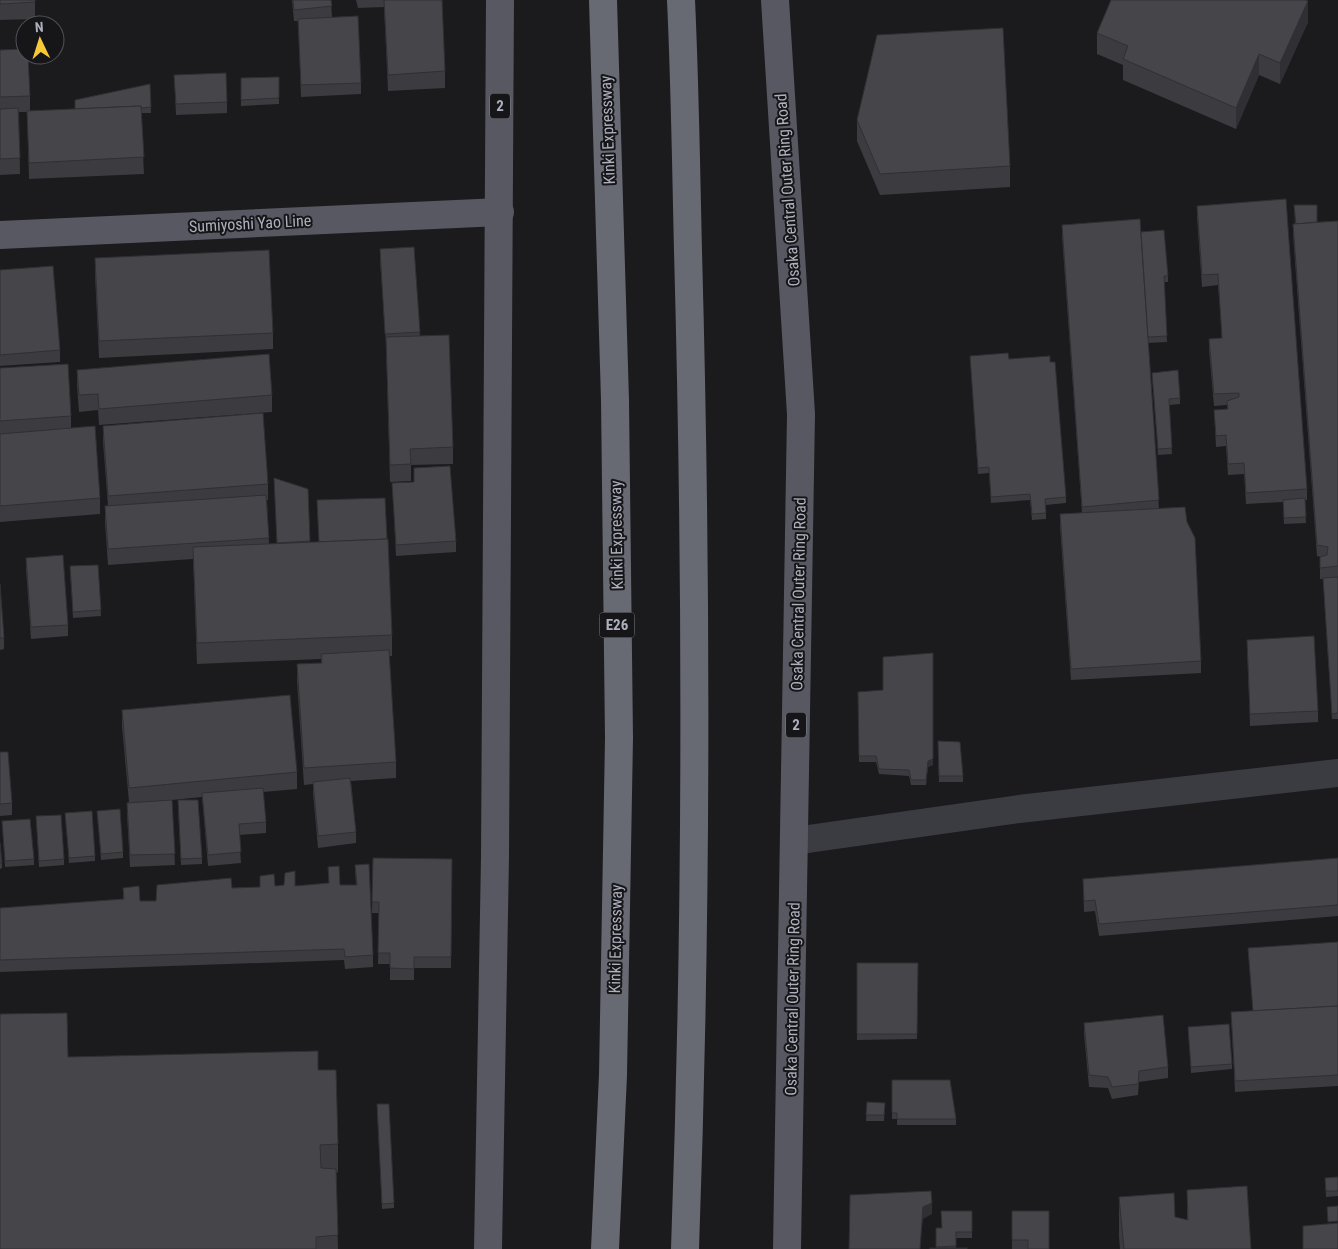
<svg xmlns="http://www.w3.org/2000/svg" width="1338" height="1249" font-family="'Roboto Condensed',sans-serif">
  <rect width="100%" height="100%" fill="#1b1a1d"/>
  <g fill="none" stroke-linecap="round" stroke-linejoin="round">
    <polyline stroke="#3b3c42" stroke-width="28" points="794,841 1019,809 1338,773"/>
    <g stroke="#575861" stroke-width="28">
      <polyline points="775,0 801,414 787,1249"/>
      <polyline points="0,235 500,212"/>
      <polyline points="488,1249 495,857 500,0"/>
    </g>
    <g stroke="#676973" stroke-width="28">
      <polyline points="603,0 615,400 619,738 613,1075 605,1249"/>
      <path d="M681,0C685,84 686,167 688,251C697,584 697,916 685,1249"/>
    </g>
  </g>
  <g fill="#3b3b40">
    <polygon points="0,0 35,0 35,19 0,20"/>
    <polygon points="292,0 331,0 332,17 361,83 361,94 301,97 298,21 294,21"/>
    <polygon points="356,0 442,0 445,71 445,88 388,91 384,7 358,8"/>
    <polygon points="1308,22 1280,84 1259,75 1236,129 1123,80 1123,65 1097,54 1097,33"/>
    <polygon points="0,50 30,96 30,111 75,109 150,84 151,113 141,113 144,174 29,179 27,112 19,112 20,174 0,175"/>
    <polygon points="174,75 227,102 227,113 176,115"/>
    <polygon points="279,77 279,104 241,106 241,78"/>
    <polygon points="857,120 1010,166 1010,187 880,195 857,141"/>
    <polygon points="1294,205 1317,222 1338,221 1338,719 1332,719 1323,579 1320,579 1320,557 1321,557 1317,556 1293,235 1293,224 1295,224"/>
    <polygon points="1197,206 1307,489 1307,500 1305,500 1306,523 1284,524 1283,502 1246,504 1244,474 1228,475 1226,446 1216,447 1214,410 1227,409 1227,405 1214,406 1209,350 1209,339 1222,338 1218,285 1202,287 1197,217"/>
    <polygon points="1062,225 1141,232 1168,276 1168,282 1164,282 1167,342 1148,343 1159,509 1187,522 1201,661 1201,673 1071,680 1060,526 1060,514 1082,513 1062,236"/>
    <polygon points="414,247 420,336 453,447 453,464 411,465 411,481 390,482 386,345 380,261 380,249"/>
    <polygon points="95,258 273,333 273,349 99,358 95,275"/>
    <polygon points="0,270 60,350 60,362 0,366"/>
    <polygon points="970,356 1009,359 1066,497 1066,503 1046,505 1046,519 1032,520 1030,500 991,503 989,473 978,474"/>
    <polygon points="0,368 71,416 71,428 100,498 100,514 0,522"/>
    <polygon points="77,370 272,395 272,412 99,425 98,410 79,412 77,386"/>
    <polygon points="1152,373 1180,398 1180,404 1169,405 1172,454 1158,455"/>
    <polygon points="103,426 268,484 268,500 267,500 269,544 277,544 274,478 308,489 310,542 319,542 317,500 387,539 392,635 392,656 389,656 396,762 396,778 351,781 356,832 356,843 318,848 313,793 313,784 304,785 297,681 297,664 321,663 321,659 197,664 193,559 108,565 105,523 105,506 108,506 103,442"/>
    <polygon points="414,468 456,541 456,552 396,556 392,483 414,482"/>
    <polygon points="26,558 68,625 68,636 31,639 26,569"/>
    <polygon points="98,565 101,616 73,618 70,566"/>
    <polygon points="0,584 4,638 4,649 0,650"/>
    <polygon points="1247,640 1318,711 1318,722 1250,726"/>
    <polygon points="858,692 933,765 928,767 926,785 911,785 909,776 879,774 876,762 859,762"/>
    <polygon points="122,710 297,772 297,789 263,792 266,822 266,833 239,835 241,863 208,866 202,797 172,800 175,865 130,867 127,814 127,803 129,802 122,727"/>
    <polygon points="938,741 963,776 963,782 939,782"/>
    <polygon points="0,752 12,803 12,815 0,816"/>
    <polygon points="178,806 202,858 202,864 181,865"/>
    <polygon points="97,811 123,852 123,858 101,860"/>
    <polygon points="65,813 95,856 95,861 69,863"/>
    <polygon points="36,816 64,859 64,865 39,867"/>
    <polygon points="2,821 34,859 34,865 5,867"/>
    <polygon points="0,843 2,863 2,868 0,869"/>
    <polygon points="373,858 452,859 451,968 414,968 414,980 390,980 390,964 378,964 379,913 372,913"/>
    <polygon points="1338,858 1338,916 1099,936 1095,911 1084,912 1083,879"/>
    <polygon points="355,865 373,955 373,967 345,969 344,960 0,972 0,908 123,899 123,888 140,901 156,901 232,888 260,887 260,876 275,886 356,885"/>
    <polygon points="1338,942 1338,1086 1235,1092 1231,1012 1253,1011 1248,948"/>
    <polygon points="857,963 918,963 917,1039 857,1040"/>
    <polygon points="1084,1023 1168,1067 1168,1078 1139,1082 1138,1095 1112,1099 1108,1088 1089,1087 1084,1034"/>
    <polygon points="1188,1027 1232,1064 1232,1069 1191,1073"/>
    <polygon points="68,1057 318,1070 338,1144 338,1172 336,1173 338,1249 0,1249"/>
    <polygon points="892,1080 956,1119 956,1125 897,1125 897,1119 892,1119"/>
    <polygon points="867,1102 885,1103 884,1121 866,1121"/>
    <polygon points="377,1109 394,1203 394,1208 382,1209"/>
    <polygon points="1338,1177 1338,1196 1326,1197 1325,1178"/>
    <polygon points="1187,1190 1251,1249 1120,1249 1119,1237 1119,1197 1175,1217 1187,1220"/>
    <polygon points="972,1211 972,1238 956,1238 956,1248 936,1248 936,1228 942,1228"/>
    <polygon points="1012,1211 1049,1249 1012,1249"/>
  </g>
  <g fill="#303034">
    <polygon points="1308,1 1308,22 1280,84 1280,63"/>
    <polygon points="1259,54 1259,75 1236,129 1236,108"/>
    <polygon points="933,759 933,765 928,767 926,785 928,761"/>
    <polygon points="932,1203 932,1214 923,1219 920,1249 923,1207"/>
  </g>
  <g fill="#45454a" stroke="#303034">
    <polygon points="0,0 35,0 35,2 0,4"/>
    <polygon points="293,0 331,0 332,6 294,10"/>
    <polygon points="384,0 442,0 445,71 388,75"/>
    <polygon points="1111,0 1305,0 1308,1 1280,63 1259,54 1236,108 1123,59 1128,46 1097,33"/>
    <polygon points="358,16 361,83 301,85 298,19"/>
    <polygon points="1003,28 1010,166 880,174 857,120 877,35"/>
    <polygon points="25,49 25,55 28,55 30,96 0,97 0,50"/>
    <polygon points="226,73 227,102 176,104 174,75"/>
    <polygon points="279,77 279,98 241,100 241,78"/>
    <polygon points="150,84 151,107 141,108 141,106 75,109 75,100"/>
    <polygon points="141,106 144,157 29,163 27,111"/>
    <polygon points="18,108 20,158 0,159 0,109"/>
    <polygon points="1286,199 1307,489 1246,493 1244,463 1228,464 1226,435 1216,436 1214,410 1228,409 1227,401 1239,397 1239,393 1214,394 1209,339 1222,338 1218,274 1202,275 1197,206"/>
    <polygon points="1294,205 1317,205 1317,222 1296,224"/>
    <polygon points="1140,219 1159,500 1082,507 1062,225"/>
    <polygon points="1338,221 1338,566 1320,568 1320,557 1327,555 1328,547 1317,545 1293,224"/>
    <polygon points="1164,230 1168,276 1164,276 1167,336 1148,337 1141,232"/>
    <polygon points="414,247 420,332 385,334 380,249"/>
    <polygon points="269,250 273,333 99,341 95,258"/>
    <polygon points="53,266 60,350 0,355 0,270"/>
    <polygon points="449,335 453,447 410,449 411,464 390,465 386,337"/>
    <polygon points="1008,353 1009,359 1050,356 1050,362 1055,362 1066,497 1045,499 1046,513 1032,514 1030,494 991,497 989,467 978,468 970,356"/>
    <polygon points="269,354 272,395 99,409 98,394 79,395 77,370"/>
    <polygon points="68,364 71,416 0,421 0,368"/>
    <polygon points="1178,370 1180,398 1169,399 1172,448 1158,449 1152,373"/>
    <polygon points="263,413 268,484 108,496 103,426"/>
    <polygon points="95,426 100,498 0,506 0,434"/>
    <polygon points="450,466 456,541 396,545 392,483 414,482 414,468"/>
    <polygon points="274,478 308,489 310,541 277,543"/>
    <polygon points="266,495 269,538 108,549 105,506"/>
    <polygon points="385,498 387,539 319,542 317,500"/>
    <polygon points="1305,498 1306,517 1284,518 1283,500"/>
    <polygon points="1185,507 1187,522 1195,538 1201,661 1071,669 1060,514"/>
    <polygon points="388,539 392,635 197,643 193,547"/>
    <polygon points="63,555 68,625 31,627 26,558"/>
    <polygon points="98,565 101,610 73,612 70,566"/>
    <polygon points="1338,577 1338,713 1332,714 1323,578"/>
    <polygon points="0,584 4,638 0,638"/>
    <polygon points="1314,636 1318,711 1250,714 1247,640"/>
    <polygon points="389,650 396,762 304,768 297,664 322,663 321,654"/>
    <polygon points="933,653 933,759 928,761 926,780 911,780 909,770 879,769 876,756 859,756 858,692 883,690 883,657"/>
    <polygon points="290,695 297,772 129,788 122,710"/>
    <polygon points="938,741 960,742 963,776 939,776"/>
    <polygon points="0,752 8,752 12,803 0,804"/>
    <polygon points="350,778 356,832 318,836 313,782"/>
    <polygon points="263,788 266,822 239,824 241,852 208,855 202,793"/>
    <polygon points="172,800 175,854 130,855 127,803"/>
    <polygon points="178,800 198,800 202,858 181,859"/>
    <polygon points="120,809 123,852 101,854 97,811"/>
    <polygon points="92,811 95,856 69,858 65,813"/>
    <polygon points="61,815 64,859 39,861 36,816"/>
    <polygon points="30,819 34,859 5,861 2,821"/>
    <polygon points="0,843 2,863 0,863"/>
    <polygon points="373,858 452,859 451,957 414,957 414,969 390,968 390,953 378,953 379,902 372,902"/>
    <polygon points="1338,858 1338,905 1099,924 1095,900 1084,901 1083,879"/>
    <polygon points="369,864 373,955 345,957 344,949 0,960 0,908 124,899 123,888 139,886 140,901 156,901 157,885 231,878 232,888 260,887 260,876 274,874 275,886 284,885 285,873 295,871 295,886 329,883 328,867 339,866 340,885 357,885 355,865"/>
    <polygon points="1338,942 1338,1006 1253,1011 1248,948"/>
    <polygon points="857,963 918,963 917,1034 857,1034"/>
    <polygon points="1338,1006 1338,1075 1235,1081 1231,1012"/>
    <polygon points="67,1013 68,1057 318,1051 318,1070 336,1070 338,1144 320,1145 321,1168 336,1169 338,1235 316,1237 316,1249 0,1249 0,1014"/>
    <polygon points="1163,1015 1168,1067 1139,1071 1138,1084 1112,1087 1108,1077 1089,1075 1084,1023"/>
    <polygon points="1229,1024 1232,1064 1191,1067 1188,1027"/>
    <polygon points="892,1080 950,1080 956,1119 897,1119 897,1113 892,1113"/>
    <polygon points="867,1102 885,1103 884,1115 866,1115"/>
    <polygon points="377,1104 389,1104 394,1203 382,1204"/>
    <polygon points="1338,1177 1338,1191 1326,1191 1325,1178"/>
    <polygon points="1247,1186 1251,1249 1124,1249 1119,1197 1174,1193 1175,1217 1188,1220 1187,1190"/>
    <polygon points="931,1191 932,1203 923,1207 920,1249 849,1249 850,1195"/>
    <polygon points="1338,1206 1338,1221 1328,1222 1327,1207"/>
    <polygon points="941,1211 972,1211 972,1232 956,1232 956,1246 936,1247 936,1228 942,1228"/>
    <polygon points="1012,1211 1049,1211 1049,1249 1028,1249 1028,1240 1012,1240"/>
    <polygon points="1338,1223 1338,1249 1303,1249 1303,1226"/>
    <rect x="930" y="1248" width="37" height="1"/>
  </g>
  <g text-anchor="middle" stroke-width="4" stroke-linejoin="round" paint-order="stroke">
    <g fill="#161518" stroke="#80828c" stroke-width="1">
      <rect x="490" y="93.5" width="20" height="25" rx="4"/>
      <rect x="599.5" y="612.5" width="35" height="25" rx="4"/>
      <rect x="786" y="712.5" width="20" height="25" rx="4"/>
    </g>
    <g font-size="15" font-weight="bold" fill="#adb0bd">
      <text x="500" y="111">2</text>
      <text x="617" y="630">E26</text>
      <text x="796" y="730">2</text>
    </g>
    <g font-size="16" fill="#adb0bd" stroke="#161518">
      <text transform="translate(607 130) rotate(-92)" y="6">Kinki Expressway</text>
      <text transform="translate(787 190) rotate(-94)" y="6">Osaka Central Outer Ring Road</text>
      <text transform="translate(250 223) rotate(-3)" y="6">Sumiyoshi Yao Line</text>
      <text transform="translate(616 535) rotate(-91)" y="6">Kinki Expressway</text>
      <text transform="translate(798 594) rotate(-89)" y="6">Osaka Central Outer Ring Road</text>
      <text transform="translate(615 939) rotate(-89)" y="6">Kinki Expressway</text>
      <text transform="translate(792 999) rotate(-89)" y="6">Osaka Central Outer Ring Road</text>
    </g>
  </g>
  <g transform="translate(40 40) rotate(356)"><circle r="24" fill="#161518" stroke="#52535a"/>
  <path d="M0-4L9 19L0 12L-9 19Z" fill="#f7c838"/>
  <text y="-8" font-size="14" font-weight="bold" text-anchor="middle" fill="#adb0bd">N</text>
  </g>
</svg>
